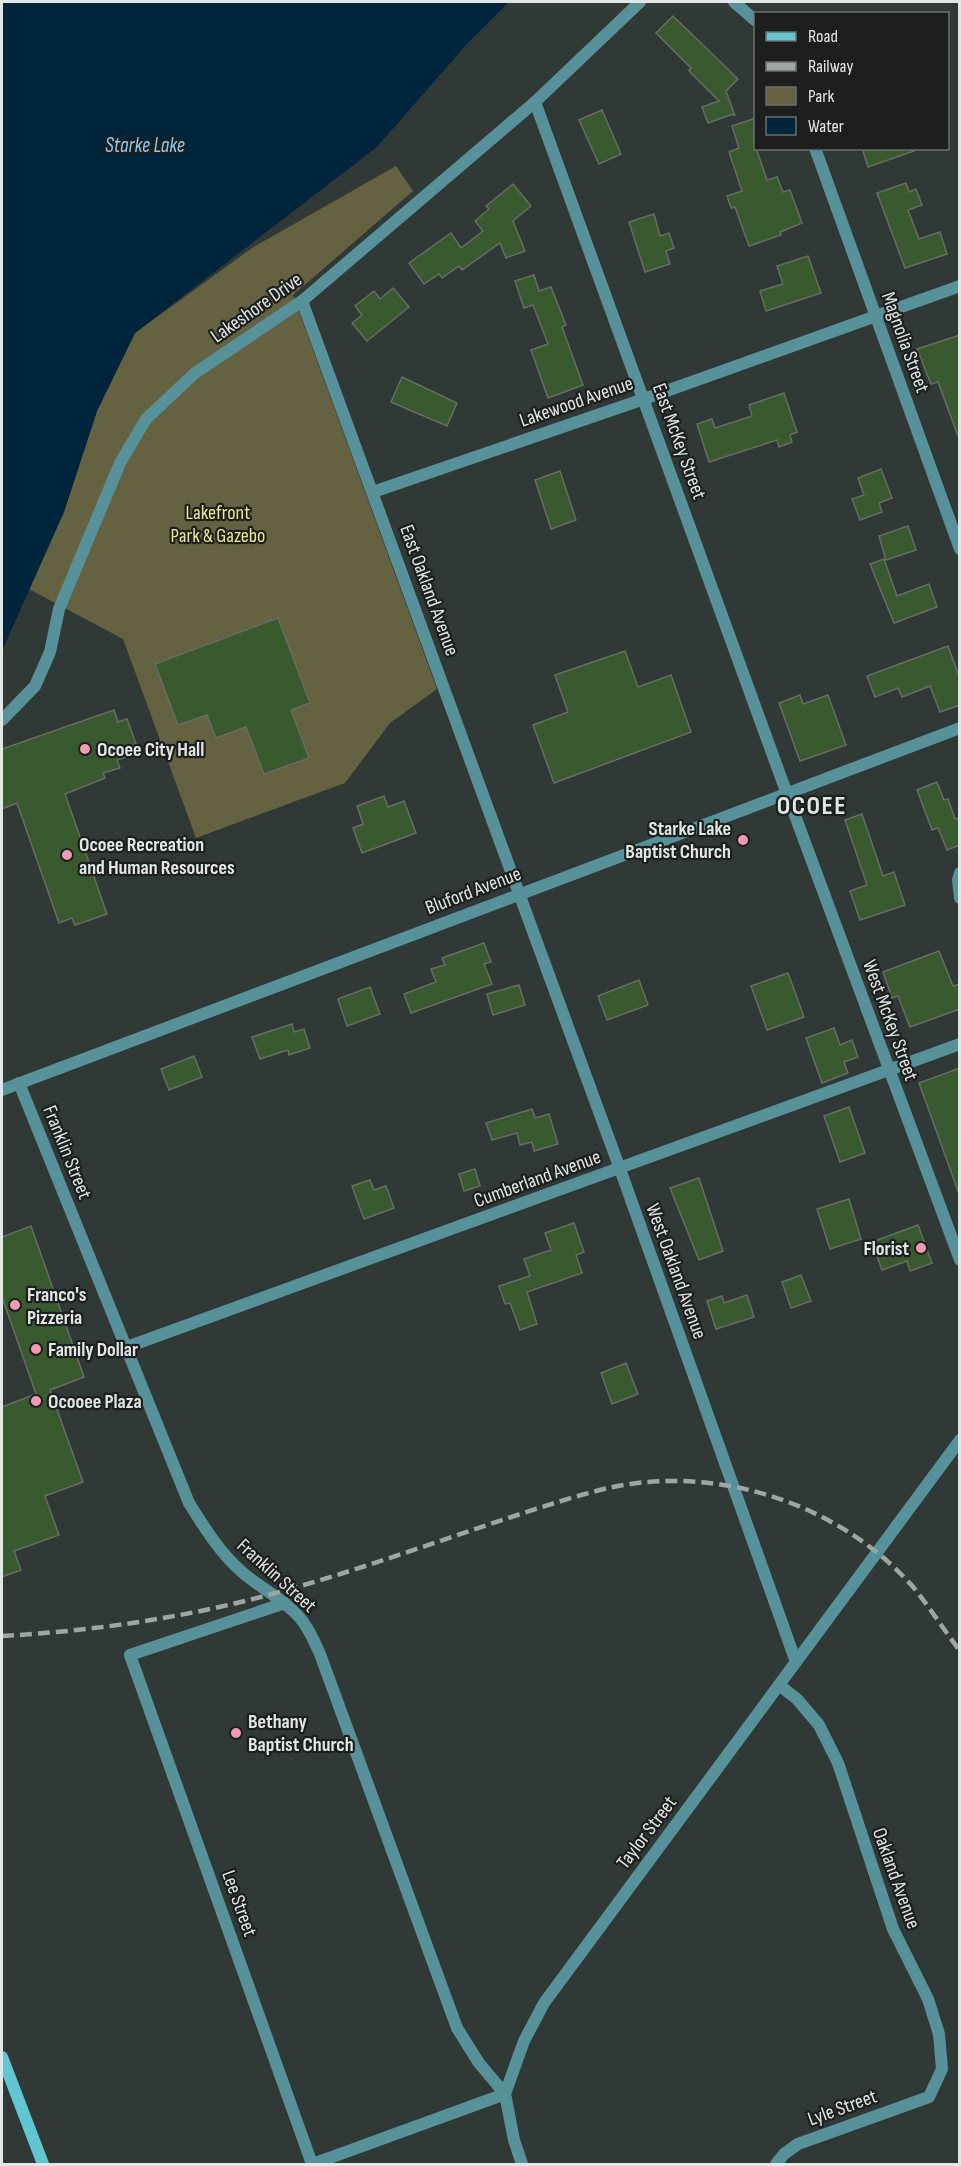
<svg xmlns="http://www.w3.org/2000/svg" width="961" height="2166" font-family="'Sofia Sans Condensed',sans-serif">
  <rect width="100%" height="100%" fill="#313936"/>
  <polygon fill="#656242" points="396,166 413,191 293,295 437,689 390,723 345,783 196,838 123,639 29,589 64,512 97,411 135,333 252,248"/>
  <polygon fill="#00253d" points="2,2 509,2 466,45 377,147 135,333 97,411 64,512 2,651"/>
  <g fill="#395a2e" stroke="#676c66" stroke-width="1.5">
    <polygon points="673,16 738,79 726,91 735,116 733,114 708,123 702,107 719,101 689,71 691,68 656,33"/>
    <polygon points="602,110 621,154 599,164 579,120"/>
    <polygon points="753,119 756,127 756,148 767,180 777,177 783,192 790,190 802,223 780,232 781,235 749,246 735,207 731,208 727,196 742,191 729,152 739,148 732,126"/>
    <polygon points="862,148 914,148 914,151 868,167"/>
    <polygon points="906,183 909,192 916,189 922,205 908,210 919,239 940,232 947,254 905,268 877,193"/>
    <polygon points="513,184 531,206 513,221 525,251 506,258 500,243 462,270 459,266 442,278 439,274 424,284 409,263 451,233 461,248 483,231 475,221 489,209 486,206"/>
    <polygon points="654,214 660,236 669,233 674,248 666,251 670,264 645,272 629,222"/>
    <polygon points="808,256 821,293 766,311 760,291 783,284 777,266"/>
    <polygon points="534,275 539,291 551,287 566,325 562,327 583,385 548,398 531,350 548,344 533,305 524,308 515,281"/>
    <polygon points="393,288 409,307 367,341 352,323 362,315 355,306 374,291 380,299"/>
    <polygon points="960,335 960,436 958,436 938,382 931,384 917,349"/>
    <polygon points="402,377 457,403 447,426 391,402"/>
    <polygon points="784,393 797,432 790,435 792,442 779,447 777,440 709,462 697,424 712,419 715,428 752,416 749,405"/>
    <polygon points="881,469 892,498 879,503 882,512 860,520 852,499 864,495 858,478"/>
    <polygon points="560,471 576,520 551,529 535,480"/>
    <polygon points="908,526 916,550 886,560 879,536"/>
    <polygon points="884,559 897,596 929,584 937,607 894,623 870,564"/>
    <polygon points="278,618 310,703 291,710 309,758 264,774 246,727 216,738 207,715 178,725 155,664"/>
    <polygon points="948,646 960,679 960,705 940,712 930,686 902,697 898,688 875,697 867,676"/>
    <polygon points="625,651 638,687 671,675 691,732 554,783 533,725 568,712 555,675"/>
    <polygon points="800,695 803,704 828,695 846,745 800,761 779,703"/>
    <polygon points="114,710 118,722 127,719 139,752 117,760 120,768 103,773 105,778 65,794 107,914 75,925 72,918 59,923 17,803 2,809 2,749"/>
    <polygon points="937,782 944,800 948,799 955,819 960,818 960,845 947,850 938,828 932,830 917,790"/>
    <polygon points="384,796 388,807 404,801 416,833 362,853 353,828 363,824 357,806"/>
    <polygon points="862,814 883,876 894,872 905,905 860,920 850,891 867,885 845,820"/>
    <polygon points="484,943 491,962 484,964 492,984 411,1013 404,994 436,982 431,969 445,965 442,958"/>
    <polygon points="939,951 953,986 960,984 960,1009 910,1027 898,996 892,998 883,972"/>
    <polygon points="788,973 804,1017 767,1030 751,986"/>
    <polygon points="639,980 648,1005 607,1020 598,996"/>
    <polygon points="519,985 525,1005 493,1015 487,994"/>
    <polygon points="370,987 380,1014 347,1026 338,999"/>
    <polygon points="292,1024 294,1032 304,1029 310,1048 289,1055 288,1050 260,1059 252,1037"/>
    <polygon points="834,1028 840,1045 852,1040 858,1057 844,1062 848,1073 822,1083 806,1038"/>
    <polygon points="194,1056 202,1077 169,1090 161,1069"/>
    <polygon points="960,1068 960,1191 958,1191 919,1083"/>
    <polygon points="849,1107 865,1153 840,1162 824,1116"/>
    <polygon points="532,1109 535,1118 549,1114 558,1144 534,1151 532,1142 520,1145 517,1133 492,1140 486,1123"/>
    <polygon points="475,1169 480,1186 464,1191 459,1174"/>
    <polygon points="699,1178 723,1251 699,1260 670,1188"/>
    <polygon points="370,1180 374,1190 386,1186 394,1208 364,1219 352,1186"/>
    <polygon points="849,1199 861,1239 830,1249 817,1209"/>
    <polygon points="574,1223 584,1252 576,1255 582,1273 527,1292 537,1324 520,1330 510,1303 505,1304 499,1286 530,1276 524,1259 551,1250 545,1233"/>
    <polygon points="918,1225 932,1263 910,1271 907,1261 882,1270 872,1242"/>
    <polygon points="31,1226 84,1377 50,1390 83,1482 45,1496 59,1535 14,1551 21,1570 2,1577 2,1407 36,1394 2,1297 2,1237"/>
    <polygon points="801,1275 811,1301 791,1308 782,1282"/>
    <polygon points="747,1295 754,1317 716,1329 707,1301 722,1296 724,1303"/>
    <polygon points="626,1363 638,1394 612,1404 601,1373"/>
  </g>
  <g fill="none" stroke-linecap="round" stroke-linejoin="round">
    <g stroke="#57929a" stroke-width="12">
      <polyline points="734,2 756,21"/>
      <polyline points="535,102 787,794"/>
      <polyline points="815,148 960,549"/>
      <polyline points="302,301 620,1169 796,1662"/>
      <polyline points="373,492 644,399 960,286"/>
      <polyline points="2,720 35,686 50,652 59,609 120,463 146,419 195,373 302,301 535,102 640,2"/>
      <polyline points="960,873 958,880 960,898"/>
      <path d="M19,1083L189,1503C204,1527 220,1553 242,1572C260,1588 284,1599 300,1618C309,1628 314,1641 320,1654L457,2028L479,2063L505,2094L313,2164"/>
      <polyline points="127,1347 960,1044"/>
      <polyline points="285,1603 130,1655 312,2164"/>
      <polyline points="776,2164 784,2154 798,2144 929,2097 942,2069 939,2034 928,1999 893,1929 838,1763 819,1725 797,1699 779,1685"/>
    </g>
    <g stroke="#57929a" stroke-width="12">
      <polyline points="787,794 960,1260"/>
      <polyline points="2,1090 960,728"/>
      <polyline points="522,2164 514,2140 505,2094 524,2041 544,2003 960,1440"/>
    </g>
    <polyline stroke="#61c5d2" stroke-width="12" points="2,2057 43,2164"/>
    <path stroke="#9fa5a3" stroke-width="4.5" stroke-dasharray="12 6" stroke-linecap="butt" d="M2,1636C92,1631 184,1618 272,1594C376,1566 477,1526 581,1495C597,1491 613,1486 630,1484C733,1469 845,1509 914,1588C930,1608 944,1630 960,1651"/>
  </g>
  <g fill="#f19ab3" stroke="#1c1f1e" stroke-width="2">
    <circle cx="85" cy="749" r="6"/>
    <circle cx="743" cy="840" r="6"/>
    <circle cx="67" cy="855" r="6"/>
    <circle cx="921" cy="1248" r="6"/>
    <circle cx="15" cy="1305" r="6"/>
    <circle cx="36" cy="1349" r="6"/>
    <circle cx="36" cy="1401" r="6"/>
    <circle cx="236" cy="1733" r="6"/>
  </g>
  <g text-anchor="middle" stroke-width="4.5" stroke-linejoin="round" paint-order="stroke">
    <g font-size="20" fill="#e2e7e5" stroke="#1c1f1e">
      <text transform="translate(256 307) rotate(-35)" y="7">Lakeshore Drive</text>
      <text transform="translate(906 342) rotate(70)" y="7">Magnolia Street</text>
      <text transform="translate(576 401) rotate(-19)" y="7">Lakewood Avenue</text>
      <text transform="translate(680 441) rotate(70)" y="7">East McKey Street</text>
      <text transform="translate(430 590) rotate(70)" y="7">East Oakland Avenue</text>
      <text transform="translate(473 890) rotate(-21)" y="7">Bluford Avenue</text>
      <text transform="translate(891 1020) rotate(70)" y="7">West McKey Street</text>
      <text transform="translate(68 1152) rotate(68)" y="7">Franklin Street</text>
      <text transform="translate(537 1178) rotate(-20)" y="7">Cumberland Avenue</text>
      <text transform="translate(677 1271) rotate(70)" y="7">West Oakland Avenue</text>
      <text transform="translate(277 1575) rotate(42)" y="7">Franklin Street</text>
      <text transform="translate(646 1832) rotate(-53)" y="7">Taylor Street</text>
      <text transform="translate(897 1878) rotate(70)" y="7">Oakland Avenue</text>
      <text transform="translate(240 1903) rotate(70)" y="7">Lee Street</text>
      <text transform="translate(842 2107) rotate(-20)" y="7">Lyle Street</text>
    </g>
    <g font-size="20" fill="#efe78f" stroke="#1c1f1e">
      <text x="218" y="519">Lakefront<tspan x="218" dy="23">Park &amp; Gazebo</tspan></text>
    </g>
    <g font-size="20" font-weight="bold" fill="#e2e7e5" stroke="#1c1f1e" text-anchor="start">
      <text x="97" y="756">Ocoee City Hall</text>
      <text x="731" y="835" text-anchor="end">Starke Lake<tspan x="731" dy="23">Baptist Church</tspan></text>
      <text x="79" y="851">Ocoee Recreation<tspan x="79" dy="23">and Human Resources</tspan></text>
      <text x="909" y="1255" text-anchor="end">Florist</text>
      <text x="27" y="1301">Franco's<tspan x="27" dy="23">Pizzeria</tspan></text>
      <text x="48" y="1356">Family Dollar</text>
      <text x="48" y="1408">Ocooee Plaza</text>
      <text x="248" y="1728">Bethany<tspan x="248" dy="23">Baptist Church</tspan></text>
    </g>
    <g font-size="21" font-style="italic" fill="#8dc8f4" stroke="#1c1f1e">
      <text x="145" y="152">Starke Lake</text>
    </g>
    <g font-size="26" font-weight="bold" letter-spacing="1.5" fill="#e2e7e5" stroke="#1c1f1e">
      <text x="812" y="814">OCOEE</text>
    </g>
  </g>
  <rect width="961" height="2166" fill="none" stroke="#e2e7e5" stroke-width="6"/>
  <rect x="754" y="12" width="195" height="138" fill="#1c1f1e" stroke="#6b6f6e" stroke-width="1.5"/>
  <rect x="766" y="32" width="30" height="9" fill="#61c5d2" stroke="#6b6f6e" stroke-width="1.5"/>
  <text x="808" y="42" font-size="18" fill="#e2e7e5">Road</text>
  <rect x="766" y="62" width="30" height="9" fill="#9fa5a3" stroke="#6b6f6e" stroke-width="1.5"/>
  <text x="808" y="72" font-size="18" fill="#e2e7e5">Railway</text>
  <rect x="766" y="87" width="30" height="18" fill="#656242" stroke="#6b6f6e" stroke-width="1.5"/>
  <text x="808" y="102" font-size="18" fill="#e2e7e5">Park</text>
  <rect x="766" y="117" width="30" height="18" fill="#00253d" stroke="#6b6f6e" stroke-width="1.5"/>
  <text x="808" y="132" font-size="18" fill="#e2e7e5">Water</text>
</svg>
